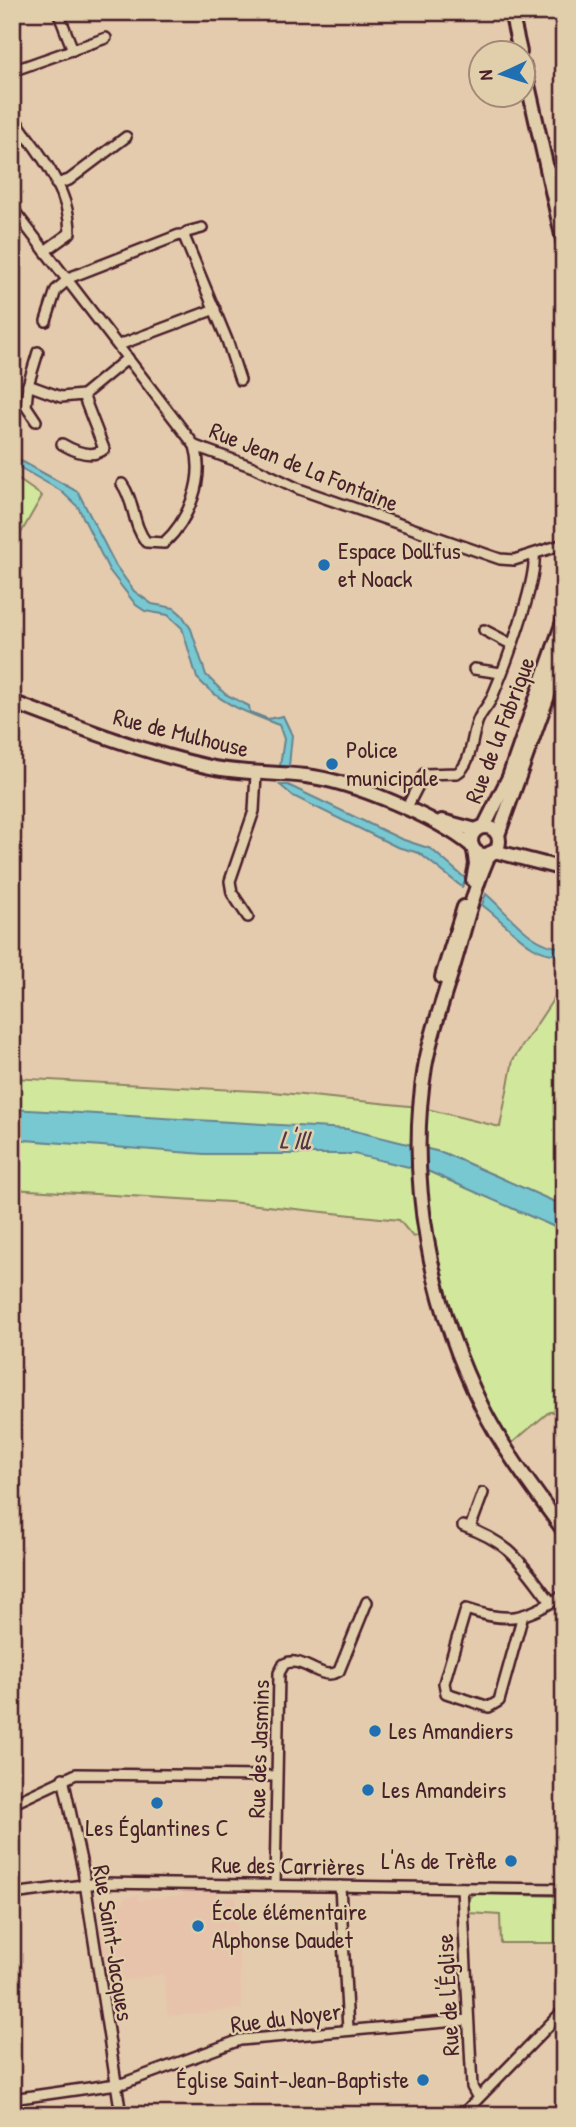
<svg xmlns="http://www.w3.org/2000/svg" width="576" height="2127" font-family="'Patrick Hand',sans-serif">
  <rect width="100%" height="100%" fill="#e5cbad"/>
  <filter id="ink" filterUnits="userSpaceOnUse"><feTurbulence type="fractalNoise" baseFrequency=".0143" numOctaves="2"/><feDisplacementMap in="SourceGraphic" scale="14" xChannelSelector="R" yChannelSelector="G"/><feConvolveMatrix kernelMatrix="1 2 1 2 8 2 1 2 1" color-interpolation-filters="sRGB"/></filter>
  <g filter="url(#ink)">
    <polygon fill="#e7c3ab" points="183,1891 218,1891 220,1898 236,1896 242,2009 168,2016 163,1974 107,1984 99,1928 112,1925 107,1908 124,1902 124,1898 138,1895 139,1900 156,1898 183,1895"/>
    <g fill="#d0e79c" stroke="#8d8364" stroke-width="2">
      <polygon points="12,475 42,496 12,549"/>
      <path d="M564,983V1206L444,1153L417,1147L416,1169L430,1172L564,1231V1411L549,1412L512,1443C470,1381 446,1304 433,1232L413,1237L399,1220L230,1202L12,1189V1078L273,1092L419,1107L500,1127L513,1060Z"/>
      <polygon points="473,1894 564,1896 564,1943 501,1943 500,1915 469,1913 468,1899"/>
    </g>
    <g fill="#78c8d2" stroke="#66848f" stroke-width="2">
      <path d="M12,456L78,492L116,566L134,591L152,604L174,608L182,615L191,629L206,675L225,694L249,706L250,712L268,719L283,716L292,735L289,766H280L284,739L279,725C245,712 222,705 197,678L182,628L168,615L145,611L136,605L109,570L78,507L61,491L12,463Z"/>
      <polygon points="280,785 288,785 401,839 431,849 466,879 462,887 419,853 397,847 293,796"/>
      <path d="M486,894C509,913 532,949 564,947V954C531,959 509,924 482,905Z"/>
      <polygon points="12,1109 347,1129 444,1153 564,1206 564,1231 430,1172 354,1154 204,1154 12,1139"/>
    </g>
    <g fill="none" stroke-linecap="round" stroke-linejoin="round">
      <defs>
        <g id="minor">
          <polyline points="58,12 73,50"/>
          <polyline points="12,71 106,38"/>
          <polyline points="14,118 26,135"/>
          <path d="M12,146L26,135C47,162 70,197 70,233L45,251"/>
          <polyline points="56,184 69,180 126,137"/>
          <path d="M12,208L195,446C205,479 189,520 164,543L146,542C132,524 135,502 122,484"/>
          <polyline points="184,236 227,340 240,380"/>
          <polyline points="46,321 56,290 71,277 179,235 184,236 187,232 202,228"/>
          <polyline points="119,345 215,309"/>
          <polyline points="28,385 38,352"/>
          <polyline points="83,395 128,358"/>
          <path d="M36,421L26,406L28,385L61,397L83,395L104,449C92,459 74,451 62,444"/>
          <polyline points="195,446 253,467 299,489 500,559 514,560 564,544"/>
          <polyline points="484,630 511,644"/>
          <polyline points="474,669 501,673"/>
          <path d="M406,809L424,774L457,773C473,764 471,733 479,718C483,710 490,704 493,695C505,667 537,582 534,555"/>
          <polyline points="248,917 232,893 230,881 254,811 256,774"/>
          <path d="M463,1526C512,1543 521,1563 551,1602"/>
          <polyline points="470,1528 483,1493"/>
          <path d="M523,1615L499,1701L489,1707L446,1693L444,1683L466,1609C510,1624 524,1619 564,1595"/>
          <polyline points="63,1778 83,1870 121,2115"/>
          <polyline points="12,1804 76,1774 276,1776"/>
          <path d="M275,1885L279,1673L284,1664C302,1654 321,1683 339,1671L367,1602"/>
          <polyline points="340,1886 348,2029"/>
          <polyline points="462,1888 472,2087 478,2098"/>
          <polyline points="12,1894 99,1883 564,1889"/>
          <polyline points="12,2099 124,2083 240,2040 468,2020"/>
          <polyline points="462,2115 564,2010"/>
        </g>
        <g id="secondary">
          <polyline points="511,12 520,52"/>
          <polyline points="524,67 564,244"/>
          <path d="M12,702C78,727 142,752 210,767C242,774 273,772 306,776C351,781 437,817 472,846"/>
          <polyline points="442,821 476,830"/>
          <polyline points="484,827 509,777 564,619"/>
          <circle cx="485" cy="841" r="14"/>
          <polyline points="498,835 564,651 554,648"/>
          <polyline points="494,851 564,869"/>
          <path d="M490,853C474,887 465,928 454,964C444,998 431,1032 425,1067C406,1180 431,1305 482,1407C504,1451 535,1491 564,1531"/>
          <polyline points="473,880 476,864 474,850"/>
          <polyline points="442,977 464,907"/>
        </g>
      </defs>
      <use href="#minor" stroke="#4a1f2b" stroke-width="14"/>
      <use href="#secondary" stroke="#4a1f2b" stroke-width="18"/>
      <use href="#minor" stroke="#e1cfac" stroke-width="9"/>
      <use href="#secondary" stroke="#e1cfac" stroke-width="12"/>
    </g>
  </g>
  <g fill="#1f6fb2" stroke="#e1cfac" stroke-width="2.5">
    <circle cx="324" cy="565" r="7"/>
    <circle cx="332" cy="764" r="7"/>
    <circle cx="375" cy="1731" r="7"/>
    <circle cx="368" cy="1790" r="7"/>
    <circle cx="157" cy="1803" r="7"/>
    <circle cx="511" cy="1861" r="7"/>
    <circle cx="198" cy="1926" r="7"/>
    <circle cx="423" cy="2080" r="7"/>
  </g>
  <g text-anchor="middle" stroke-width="5" stroke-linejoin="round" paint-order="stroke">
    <g font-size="24" fill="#4a1f2b" stroke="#e1cfac">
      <text transform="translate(304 467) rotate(22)" y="8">Rue Jean de La Fontaine</text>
      <text transform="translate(500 730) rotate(-69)" y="8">Rue de la Fabrique</text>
      <text transform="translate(181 733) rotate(14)" y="8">Rue de Mulhouse</text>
      <text transform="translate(259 1749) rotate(-88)" y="8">Rue des Jasmins</text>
      <text transform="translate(288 1866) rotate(1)" y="8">Rue des Carrières</text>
      <text transform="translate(113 1943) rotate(81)" y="8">Rue Saint-Jacques</text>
      <text transform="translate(448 1995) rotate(-93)" y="8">Rue de l'Église</text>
      <text transform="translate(286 2018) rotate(-7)" y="8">Rue du Noyer</text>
    </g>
    <g font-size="24" fill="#4a1f2b" stroke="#e1cfac" text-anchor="start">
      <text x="338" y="559">Espace Dollfus<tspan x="338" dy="28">et Noack</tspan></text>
      <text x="346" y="758">Police<tspan x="346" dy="28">municipale</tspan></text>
      <text x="389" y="1739">Les Amandiers</text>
      <text x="382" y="1798">Les Amandeirs</text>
      <text x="157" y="1836" text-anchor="middle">Les Églantines C</text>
      <text x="497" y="1869" text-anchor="end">L'As de Trèfle</text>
      <text x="212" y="1920">École élémentaire<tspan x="212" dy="28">Alphonse Daudet</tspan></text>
      <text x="409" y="2088" text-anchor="end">Église Saint-Jean-Baptiste</text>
    </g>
    <g font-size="26" font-style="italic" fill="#513844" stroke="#e1cfac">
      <text transform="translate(295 1140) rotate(3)" y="9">L'Ill</text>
    </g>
  </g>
  <rect width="576" height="2127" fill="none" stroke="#e1cfac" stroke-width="42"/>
  <rect x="21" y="21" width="534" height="2085" fill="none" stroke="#4a1f2b" stroke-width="2.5" filter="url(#ink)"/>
  <g transform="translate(502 74) rotate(266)"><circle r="33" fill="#e1cfac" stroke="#a58978" stroke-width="2"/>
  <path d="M0-5L12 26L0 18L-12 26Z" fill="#1f6fb2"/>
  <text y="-10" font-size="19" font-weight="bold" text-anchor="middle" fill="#4a1f2b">N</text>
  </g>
</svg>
